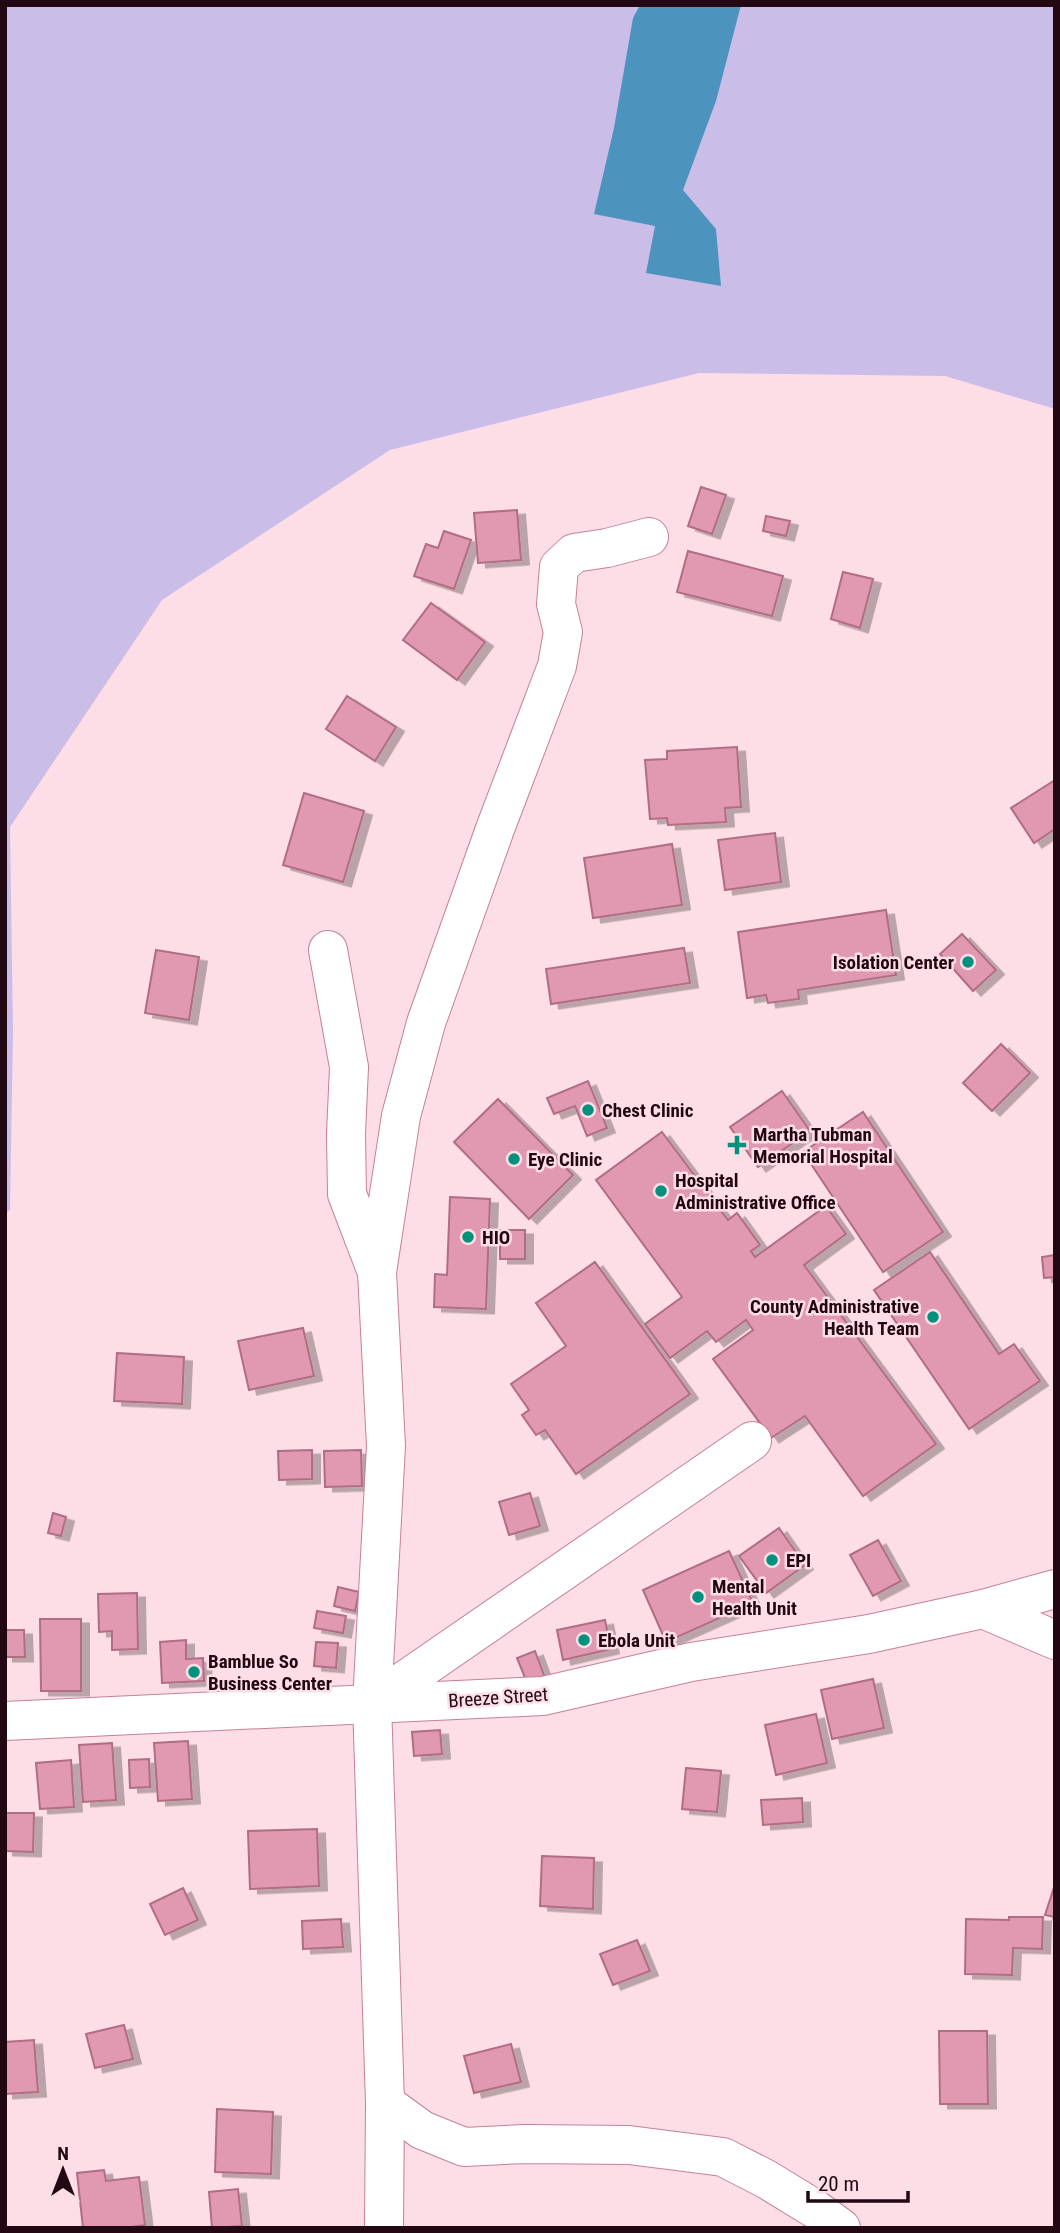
<svg xmlns="http://www.w3.org/2000/svg" width="1060" height="2233" font-family="'Roboto Condensed',sans-serif">
  <defs>
    <filter id="shadow"><feDropShadow dx="8" dy="4.5" stdDeviation="0" flood-color="#0004"/></filter>
  </defs>
  <rect width="100%" height="100%" fill="#fddee7"/>
  <polygon fill="#cabee9" points="5,5 1055,5 1055,409 945,376 699,373 390,450 162,600 10,827 13,1031 10,1210 5,1213"/>
  <polygon fill="#4c93be" points="640,5 741,5 716,101 683,190 716,229 721,286 646,273 655,226 594,214 614,128 633,18"/>
  <g fill="#e199b1" stroke="#b06d84" stroke-width="2" filter="url(#shadow)">
    <polygon points="701,487 726,495 712,534 688,526"/>
    <polygon points="517,510 521,560 478,563 474,513"/>
    <polygon points="766,516 790,521 786,536 763,531"/>
    <polygon points="444,531 471,540 454,589 414,576 426,544 438,548"/>
    <polygon points="688,551 783,576 772,616 677,592"/>
    <polygon points="843,572 873,579 860,628 831,619"/>
    <polygon points="431,603 485,642 457,680 403,640"/>
    <polygon points="347,696 396,727 375,761 326,729"/>
    <polygon points="737,747 741,807 725,808 726,822 668,825 667,818 650,819 645,760 667,759 667,751"/>
    <polygon points="1055,780 1055,829 1034,843 1011,808"/>
    <polygon points="304,793 364,811 343,882 283,865"/>
    <polygon points="775,833 781,882 725,890 718,840"/>
    <polygon points="672,844 682,905 593,918 584,858"/>
    <polygon points="886,910 896,975 798,990 799,999 768,1003 766,995 747,998 738,932"/>
    <polygon points="962,934 996,970 973,991 940,954"/>
    <polygon points="684,948 690,983 551,1004 546,969"/>
    <polygon points="156,950 199,957 189,1020 145,1013"/>
    <polygon points="1001,1044 1030,1073 992,1111 963,1083"/>
    <polygon points="588,1081 607,1128 587,1136 575,1106 554,1114 547,1098"/>
    <polygon points="782,1091 810,1131 758,1167 730,1127"/>
    <polygon points="498,1099 573,1175 529,1219 454,1142"/>
    <polygon points="863,1112 943,1232 883,1272 803,1152"/>
    <polygon points="662,1132 728,1220 737,1213 760,1245 751,1251 755,1257 826,1206 846,1234 804,1265 936,1444 863,1496 805,1416 771,1438 713,1359 753,1330 746,1320 716,1342 707,1331 670,1358 645,1324 682,1297 596,1180"/>
    <polygon points="450,1197 490,1199 486,1309 434,1307 435,1274 447,1275"/>
    <rect x="500" y="1230" width="25" height="29"/>
    <polygon points="930,1252 999,1354 1014,1344 1040,1381 969,1429 874,1290"/>
    <polygon points="1055,1255 1055,1277 1044,1278 1042,1257"/>
    <polygon points="595,1262 690,1394 576,1474 545,1430 536,1435 522,1415 529,1410 511,1384 566,1346 536,1303"/>
    <polygon points="303,1328 314,1376 249,1390 238,1341"/>
    <polygon points="117,1353 184,1357 182,1404 114,1401"/>
    <polygon points="312,1450 312,1479 279,1480 278,1451"/>
    <polygon points="361,1450 362,1486 325,1487 324,1451"/>
    <polygon points="530,1493 540,1526 509,1535 499,1502"/>
    <polygon points="53,1513 66,1517 61,1536 48,1533"/>
    <polygon points="779,1528 805,1565 766,1593 739,1556"/>
    <polygon points="878,1540 901,1581 873,1596 850,1555"/>
    <polygon points="729,1551 753,1603 666,1642 643,1590"/>
    <polygon points="338,1587 359,1592 355,1611 334,1606"/>
    <polygon points="137,1593 138,1649 112,1650 112,1631 99,1632 98,1594"/>
    <polygon points="317,1611 346,1616 343,1633 314,1628"/>
    <polygon points="40,1619 81,1619 81,1691 41,1691"/>
    <polygon points="605,1620 611,1649 563,1660 557,1630"/>
    <polygon points="5,1630 24,1630 25,1657 5,1657"/>
    <polygon points="186,1640 186,1659 203,1658 204,1681 162,1683 160,1642"/>
    <polygon points="316,1642 338,1643 336,1668 314,1666"/>
    <polygon points="535,1651 545,1678 528,1685 517,1658"/>
    <polygon points="873,1679 884,1728 832,1739 821,1690"/>
    <polygon points="816,1714 827,1763 776,1775 765,1725"/>
    <polygon points="440,1730 442,1754 414,1756 412,1732"/>
    <polygon points="188,1741 192,1799 158,1801 154,1743"/>
    <polygon points="112,1743 116,1800 83,1802 79,1745"/>
    <polygon points="149,1759 150,1787 130,1788 129,1760"/>
    <polygon points="71,1760 74,1807 40,1809 36,1763"/>
    <polygon points="686,1768 721,1771 717,1812 682,1809"/>
    <polygon points="802,1798 803,1822 763,1825 761,1800"/>
    <polygon points="5,1813 34,1813 33,1852 5,1851"/>
    <polygon points="317,1829 319,1886 250,1889 248,1831"/>
    <polygon points="542,1856 594,1858 593,1909 540,1906"/>
    <polygon points="1055,1884 1055,1917 1045,1915"/>
    <polygon points="183,1888 198,1920 165,1935 150,1904"/>
    <polygon points="1009,1917 1043,1917 1042,1949 1013,1948 1012,1975 965,1974 966,1919 1009,1920"/>
    <polygon points="341,1919 343,1947 303,1949 302,1921"/>
    <polygon points="637,1940 650,1971 613,1985 600,1954"/>
    <polygon points="124,2025 133,2059 95,2068 86,2034"/>
    <polygon points="939,2031 987,2031 988,2104 940,2104"/>
    <polygon points="34,2040 38,2092 5,2094 5,2042"/>
    <polygon points="511,2044 521,2082 474,2093 464,2056"/>
    <polygon points="217,2109 273,2112 271,2174 215,2172"/>
    <polygon points="104,2170 106,2181 139,2177 145,2225 125,2228 83,2228 77,2173"/>
    <polygon points="238,2189 242,2226 212,2228 209,2192"/>
  </g>
  <g fill="none" stroke-linecap="round" stroke-linejoin="round">
    <defs>
      <g id="minor">
        <polyline points="328,950 349,1067 346,1134 347,1194 375,1267"/>
        <polyline points="983,1609 1055,1640"/>
        <polyline points="372,1703 752,1441"/>
        <polyline points="5,1721 543,1696 691,1662 869,1634 983,1609 1055,1589"/>
        <polyline points="385,2103 422,2130 464,2147 525,2144 629,2145 723,2157 766,2179 815,2209 841,2228"/>
        <polyline points="384,2228 385,2103 372,1703 386,1446 377,1272 401,1116 426,1023 495,829 557,666 563,632 556,604 559,567 574,553 607,548 649,537"/>
      </g>
    </defs>
    <use href="#minor" stroke="#c58098" stroke-width="40"/>
    <use href="#minor" stroke="#fff" stroke-width="38"/>
  </g>
  <g fill="#01917c" stroke="#fddee7" stroke-width="2.5">
    <circle cx="968" cy="962" r="7"/>
    <circle cx="588" cy="1110" r="7"/>
    <path d="M733.5 1134.5h7v7h7v7h-7v7h-7v-7h-7v-7h7z"/>
    <circle cx="514" cy="1159" r="7"/>
    <circle cx="661" cy="1191" r="7"/>
    <circle cx="468" cy="1237" r="7"/>
    <circle cx="933" cy="1317" r="7"/>
    <circle cx="772" cy="1560" r="7"/>
    <circle cx="698" cy="1597" r="7"/>
    <circle cx="584" cy="1640" r="7"/>
    <circle cx="194" cy="1672" r="7"/>
  </g>
  <g text-anchor="middle" stroke-width="5" stroke-linejoin="round" paint-order="stroke">
    <g font-size="19" font-weight="bold" fill="#210812" stroke="#fddee7" text-anchor="start">
      <text x="954" y="969" text-anchor="end">Isolation Center</text>
      <text x="602" y="1117">Chest Clinic</text>
      <text x="753" y="1141">Martha Tubman<tspan x="753" dy="22">Memorial Hospital</tspan></text>
      <text x="528" y="1166">Eye Clinic</text>
      <text x="675" y="1187">Hospital<tspan x="675" dy="22">Administrative Office</tspan></text>
      <text x="482" y="1244">HIO</text>
      <text x="919" y="1313" text-anchor="end">County Administrative<tspan x="919" dy="22">Health Team</tspan></text>
      <text x="786" y="1567">EPI</text>
      <text x="712" y="1593">Mental<tspan x="712" dy="22">Health Unit</tspan></text>
      <text x="598" y="1647">Ebola Unit</text>
      <text x="208" y="1668">Bamblue So<tspan x="208" dy="22">Business Center</tspan></text>
    </g>
    <g font-size="19" fill="#210812" stroke="#fddee7">
      <text transform="translate(498 1697) rotate(-4)" y="7">Breeze Street</text>
    </g>
  </g>
  <rect width="1060" height="2233" fill="none" stroke="#210812" stroke-width="14"/>
  <g transform="translate(63 2170)" stroke="#fddee7" stroke-width="5" paint-order="stroke">
  <path d="M0-5L12 26L0 18L-12 26Z" fill="#210812"/>
  <text y="-10" font-size="19" font-weight="bold" text-anchor="middle" fill="#210812">N</text>
  </g>
  <path d="M808 2191v10h100v-10" fill="none" stroke="#210812" stroke-width="3.5"/>
  <text x="818" y="2191" font-size="21" fill="#210812" stroke="#fddee7" stroke-width="5" paint-order="stroke">20 m</text>
</svg>
